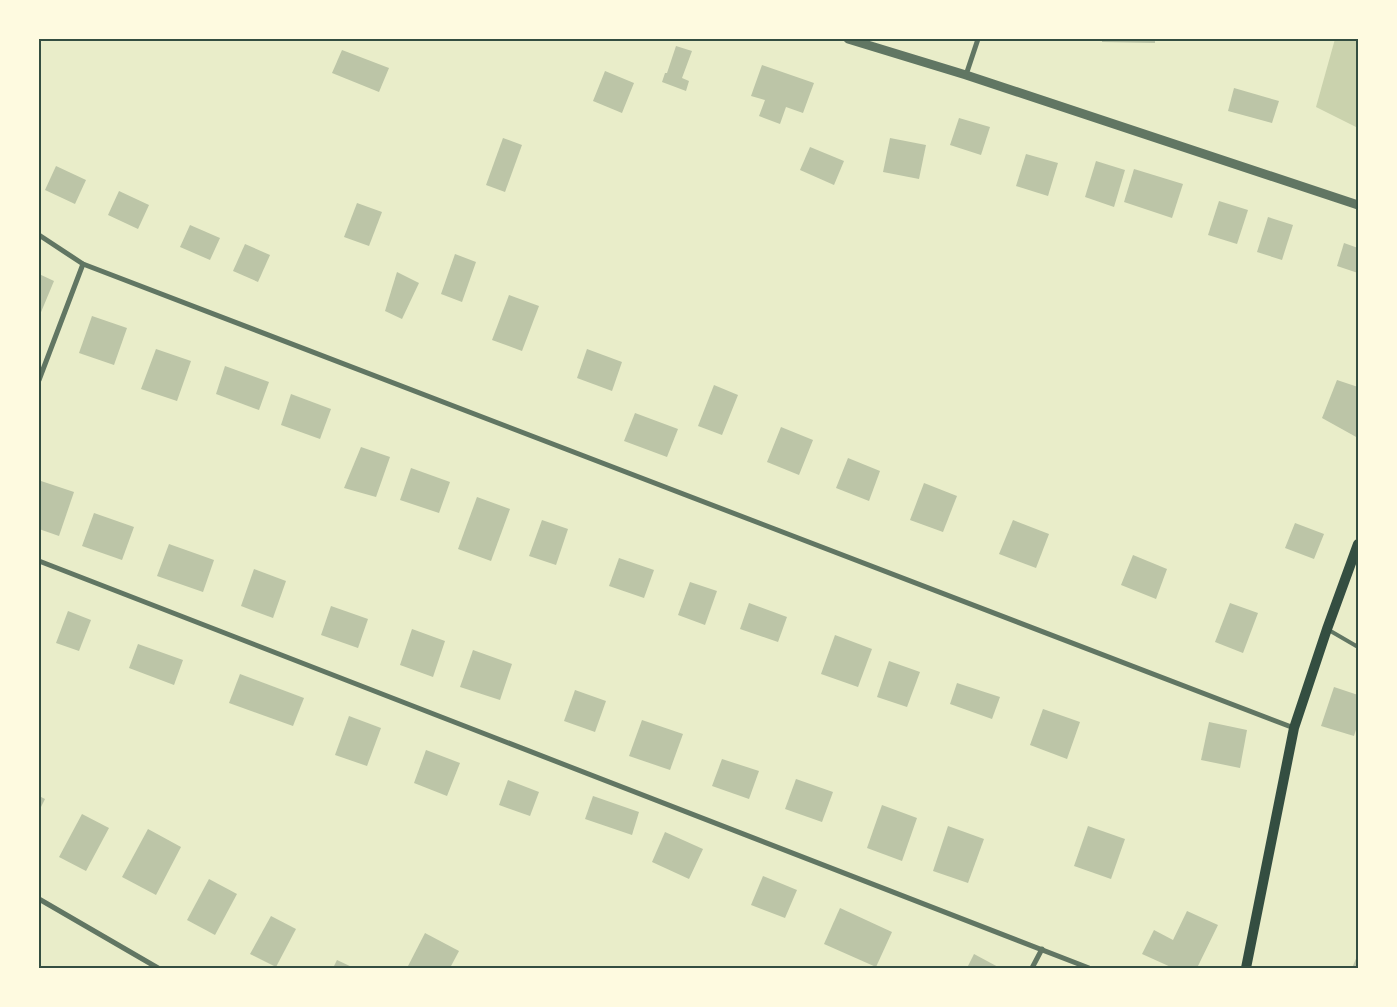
<svg xmlns="http://www.w3.org/2000/svg" width="1397" height="1007" font-family="Inter,sans-serif">
  <rect width="100%" height="100%" fill="#e9edc9"/>
  <polygon fill="#cad2ad" points="1335,39 1358,39 1358,128 1316,107"/>
  <g fill="#bcc5a7">
    <polygon points="1102,39 1155,39 1155,43 1102,42"/>
    <polygon points="676,46 692,51 682,78 689,81 686,91 662,82 665,73 667,73"/>
    <polygon points="342,50 389,68 379,92 332,73"/>
    <polygon points="762,65 814,83 803,113 786,107 780,124 759,116 765,100 751,96"/>
    <polygon points="605,71 634,83 622,113 593,101"/>
    <polygon points="1234,88 1279,101 1272,123 1228,111"/>
    <polygon points="959,118 990,127 981,155 950,145"/>
    <polygon points="503,138 522,145 505,192 486,185"/>
    <polygon points="890,138 926,145 919,179 883,172"/>
    <polygon points="810,147 844,161 834,185 800,170"/>
    <polygon points="1026,154 1058,163 1048,196 1016,186"/>
    <polygon points="1096,161 1125,170 1114,207 1085,197"/>
    <polygon points="56,166 86,180 75,204 45,190"/>
    <polygon points="1134,169 1183,184 1172,218 1124,202"/>
    <polygon points="119,191 149,205 138,229 108,215"/>
    <polygon points="1219,201 1248,210 1237,244 1208,235"/>
    <polygon points="357,203 382,212 369,246 344,237"/>
    <polygon points="1268,217 1293,225 1282,260 1257,252"/>
    <polygon points="190,225 220,238 210,260 180,247"/>
    <polygon points="1344,243 1358,248 1358,273 1337,266"/>
    <polygon points="245,244 270,255 258,282 233,271"/>
    <polygon points="455,254 476,262 462,302 441,294"/>
    <polygon points="397,272 419,283 402,319 385,311"/>
    <polygon points="39,274 54,281 39,317"/>
    <polygon points="509,295 539,306 522,351 492,340"/>
    <polygon points="92,316 127,328 114,365 79,353"/>
    <polygon points="156,349 191,361 177,401 141,389"/>
    <polygon points="587,349 622,362 612,391 577,378"/>
    <polygon points="225,366 269,382 259,410 216,394"/>
    <polygon points="1337,380 1358,387 1358,438 1322,418"/>
    <polygon points="714,385 738,395 722,435 698,426"/>
    <polygon points="291,394 331,409 320,439 281,425"/>
    <polygon points="635,413 678,429 667,457 624,441"/>
    <polygon points="781,427 813,440 799,475 767,462"/>
    <polygon points="361,447 390,457 376,497 344,488"/>
    <polygon points="848,458 880,471 869,501 836,488"/>
    <polygon points="411,468 450,482 439,513 400,500"/>
    <polygon points="41,481 74,492 59,536 39,529 39,488"/>
    <polygon points="924,483 957,496 943,532 910,520"/>
    <polygon points="477,497 510,509 491,561 458,549"/>
    <polygon points="94,513 134,527 122,560 82,546"/>
    <polygon points="542,520 568,529 556,565 529,556"/>
    <polygon points="1013,520 1049,534 1036,568 999,554"/>
    <polygon points="1295,523 1324,534 1314,559 1285,548"/>
    <polygon points="169,544 214,560 203,592 157,576"/>
    <polygon points="1133,555 1167,569 1156,599 1121,585"/>
    <polygon points="619,558 654,570 644,598 609,586"/>
    <polygon points="254,569 286,581 273,618 241,606"/>
    <polygon points="690,582 717,591 705,625 678,615"/>
    <polygon points="749,603 787,617 778,642 740,629"/>
    <polygon points="1230,603 1258,613 1243,653 1215,642"/>
    <polygon points="331,606 368,619 358,648 321,635"/>
    <polygon points="68,611 91,620 79,651 56,643"/>
    <polygon points="412,629 445,641 433,677 400,665"/>
    <polygon points="835,635 872,649 858,687 821,674"/>
    <polygon points="138,644 183,660 174,685 129,668"/>
    <polygon points="473,650 512,664 500,700 460,687"/>
    <polygon points="889,661 920,672 907,707 877,697"/>
    <polygon points="240,674 304,698 293,726 229,703"/>
    <polygon points="957,683 1000,697 992,719 950,704"/>
    <polygon points="1334,687 1358,695 1358,723 1354,736 1321,726"/>
    <polygon points="575,690 606,701 595,732 564,721"/>
    <polygon points="1043,709 1080,722 1067,759 1030,745"/>
    <polygon points="349,716 381,728 367,766 335,755"/>
    <polygon points="642,720 683,734 670,770 629,756"/>
    <polygon points="1209,722 1247,730 1240,768 1201,760"/>
    <polygon points="426,750 460,763 447,796 414,783"/>
    <polygon points="722,759 759,771 749,799 712,786"/>
    <polygon points="796,779 833,792 822,822 785,809"/>
    <polygon points="508,780 539,792 530,816 499,805"/>
    <polygon points="39,796 45,799 39,811"/>
    <polygon points="593,796 639,812 632,835 585,819"/>
    <polygon points="882,805 917,818 902,861 867,848"/>
    <polygon points="82,814 109,828 86,871 59,857"/>
    <polygon points="948,826 984,839 968,883 933,871"/>
    <polygon points="1088,826 1125,839 1111,879 1074,866"/>
    <polygon points="148,829 181,847 156,895 122,877"/>
    <polygon points="665,832 703,849 689,879 652,862"/>
    <polygon points="763,876 797,890 785,918 751,905"/>
    <polygon points="209,879 237,894 215,935 187,920"/>
    <polygon points="840,908 892,932 876,967 824,944"/>
    <polygon points="1187,911 1218,925 1197,968 1173,968 1142,954 1154,930 1173,940"/>
    <polygon points="271,916 296,929 276,967 250,954"/>
    <polygon points="425,933 459,951 450,968 407,968"/>
    <polygon points="974,954 1000,968 967,968"/>
    <polygon points="1358,954 1358,968 1352,968"/>
    <polygon points="337,960 354,968 333,968"/>
  </g>
  <g fill="none" stroke-linecap="round" stroke-linejoin="round">
    <polyline stroke="#617663" stroke-width="4" points="1327,629 1358,647"/>
    <g stroke="#617663" stroke-width="5">
      <polyline points="966,75 978,39"/>
      <polyline points="39,235 83,264 1294,728"/>
      <polyline points="39,380 83,264"/>
      <polyline points="39,561 1089,968"/>
      <polyline points="39,899 158,968"/>
      <polyline points="1032,968 1042,949"/>
    </g>
    <polyline stroke="#617663" stroke-width="9" points="848,39 966,75 1358,205"/>
    <polyline stroke="#344e41" stroke-width="10" points="1246,968 1294,728 1327,629 1358,544"/>
  </g>
  <rect width="1397" height="1007" fill="none" stroke="#fefae0" stroke-width="80"/>
  <rect x="40" y="40" width="1317" height="927" fill="none" stroke="#344e41" stroke-width="2"/>
</svg>
